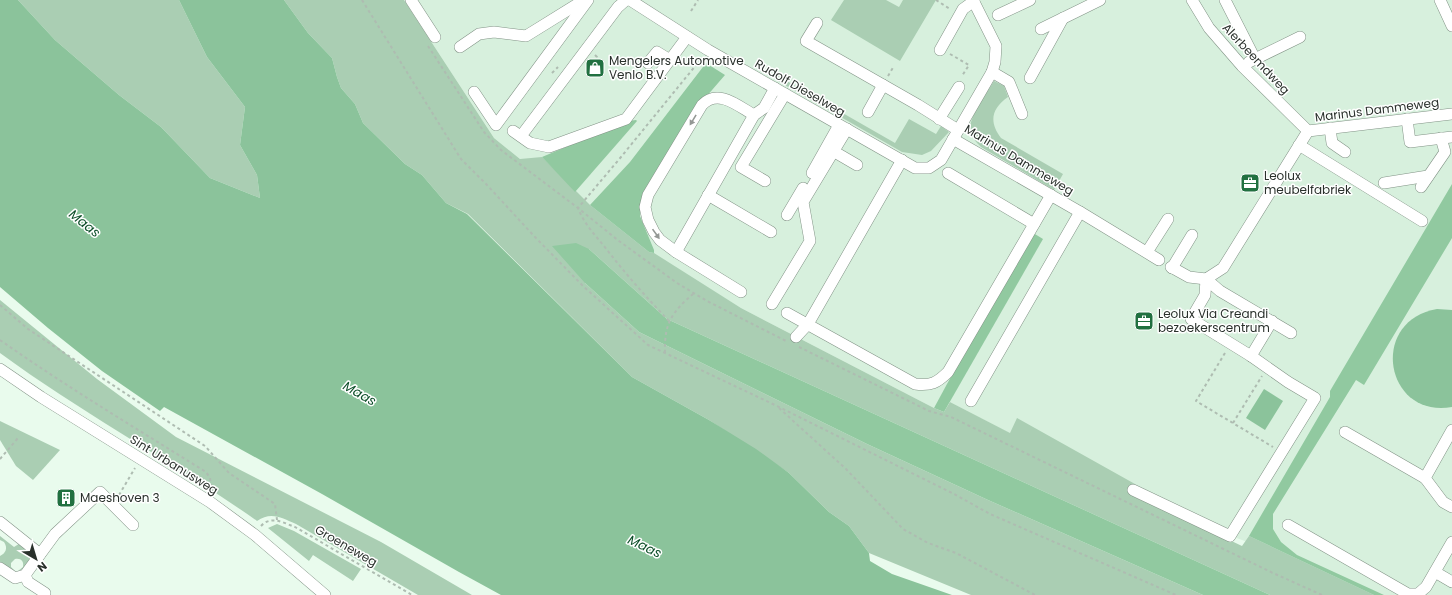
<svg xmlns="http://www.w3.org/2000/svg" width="1452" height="595" font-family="Poppins,sans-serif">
  <rect width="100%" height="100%" fill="#e9fbed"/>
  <polygon fill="#d7f0dd" points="404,0 1452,0 1452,595 1363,595 1253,544 1144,504 950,402 934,408 741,308 649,252 520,159 494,138"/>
  <g fill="#aaceb3">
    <polygon points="18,0 179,0 207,57 245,107 240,145 257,175 260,198 210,178 161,127 119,95 55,40"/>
    <polygon points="284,0 404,0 494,138 520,159 542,157 590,205 649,252 654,253 741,308 934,408 944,412 950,402 1010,433 1017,418 1135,484 1130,493 1242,546 1249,536 1374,595 1270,595 667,319 589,249 585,283 639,332 867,444 988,500 1203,595 971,595 869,553 849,526 829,512 789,473 709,420 632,377 468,214 446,203 422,175 405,164 363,123 355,104 341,88 337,77 332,58 308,33"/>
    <polygon points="844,0 886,0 899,7 903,0 936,0 900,61 831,20"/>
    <polygon points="778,76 895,143 909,119 936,134 941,126 949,132 931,151 922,155 902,152 776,80"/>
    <path d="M994,81L1004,86L1008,97C991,109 989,122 1001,138L1063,174L1054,190L981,147C976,142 971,137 970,129C970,115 987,93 994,81Z"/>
    <path d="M0,300L97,379L176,437L381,542L472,595H418L296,524C282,518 271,511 257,521C174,462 83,414 0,353Z"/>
    <polygon points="0,421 60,450 33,480 16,466 0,440"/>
    <polygon points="277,524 294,531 361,569 353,581 313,555 309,561 268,528"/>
    <path d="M0,536L14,547L22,542L31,551C33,559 26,569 18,571L23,567C24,561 21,558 15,559L11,563V567L15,571L0,562V556C6,553 8,548 4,542L0,540Z"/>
  </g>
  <g fill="#91c9a0">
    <polygon points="706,63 725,75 693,112 640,203 640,216 654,250 654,253 649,252 590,205 630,162"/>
    <polygon points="636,120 637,121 575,192 542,157 628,121"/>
    <polygon points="1452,184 1452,238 1364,385 1356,380 1273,514 1273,529 1281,542 1297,555 1384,595 1374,595 1249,536 1330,397 1330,391"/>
    <polygon points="1030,231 1043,239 944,412 934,408"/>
    <polygon points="576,243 589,249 667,319 1270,595 1203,595 988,500 867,444 639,332 585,283 552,246"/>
  </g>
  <g fill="#8bc39b">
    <polygon points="0,0 18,0 55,40 119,95 161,127 210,178 260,198 257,175 240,145 245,107 207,57 179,0 284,0 308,33 332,58 337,77 341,88 355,104 363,123 405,164 422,175 446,203 467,214 632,377 709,420 756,449 789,473 829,512 849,526 869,553 870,561 892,574 952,595 501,595 459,572 322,494 164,407 160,411 102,371 48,328 0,287"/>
    <path d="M1437,309L1452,310V407C1385,419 1368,321 1437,309Z"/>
    <polygon points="1264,389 1283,401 1265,430 1246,418"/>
  </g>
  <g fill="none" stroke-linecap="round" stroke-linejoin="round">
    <defs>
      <g id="minor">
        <polyline points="411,0 435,37"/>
        <polyline points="630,0 708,50 915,168 929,168 941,160 992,72 995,62 996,46 973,0"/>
        <polyline points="1192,0 1209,28 1242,66 1308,131"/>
        <polyline points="1225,0 1255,59"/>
        <polyline points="1440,0 1452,26"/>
        <polyline points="998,15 1030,0"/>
        <polyline points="817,23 806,41 918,105 958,130"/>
        <polyline points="1041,29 1100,0"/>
        <polyline points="460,47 479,34 494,32 526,36 584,0"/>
        <polyline points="940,50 963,9 974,1"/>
        <polyline points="1249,62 1300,37"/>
        <polyline points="648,63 657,52 670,60"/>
        <polyline points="992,72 1009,82 1022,114"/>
        <polyline points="1030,78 1063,18"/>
        <polyline points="474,92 496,125 588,0"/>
        <polyline points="868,112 883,85"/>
        <polyline points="939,119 959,87"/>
        <polyline points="1407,119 1410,142 1452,137"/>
        <polyline points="1330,128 1332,143 1345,152"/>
        <polyline points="513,131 530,143 549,147 626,119 687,37"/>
        <polyline points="1308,131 1452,114"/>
        <polyline points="521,136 618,7 626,0"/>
        <polyline points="953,139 1080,212 1159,260"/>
        <polyline points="1299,145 1422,221"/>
        <polyline points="833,151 857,165"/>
        <polyline points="812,173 839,125"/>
        <polyline points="948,173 1034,224"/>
        <polyline points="765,181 741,167 785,94"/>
        <polyline points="1384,183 1428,176"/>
        <polyline points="1421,187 1445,152 1441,138"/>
        <polyline points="708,195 771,232"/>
        <polyline points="787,215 803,188"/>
        <polyline points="676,252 754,115 764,108 775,88"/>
        <polyline points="1147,252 1168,219"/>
        <polyline points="1171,267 1189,277 1206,279 1223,268 1308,131"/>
        <polyline points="1172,268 1192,235"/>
        <path d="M741,292L676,252L660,240L654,232L648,220L645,207L648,195L702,105C718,88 738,106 754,115"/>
        <polyline points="772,304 810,241 803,202 847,129"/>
        <path d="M787,313L915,384C931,386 937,383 948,372L1051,195"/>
        <polyline points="796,337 808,324 902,160"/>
        <polyline points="1251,356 1272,321"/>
        <polyline points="0,369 41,397 210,502 255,535 325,595"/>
        <polyline points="971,401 1080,212"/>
        <polyline points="1452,430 1425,478 1443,502 1452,507"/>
        <polyline points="1345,432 1425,478"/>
        <polyline points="1133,490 1230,536 1315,398 1288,382 1251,356 1191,319 1205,295 1206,279 1220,291 1291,333"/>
        <polyline points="0,522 40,554"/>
        <polyline points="1288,525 1408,594 1418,594 1426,587 1452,542"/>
        <polyline points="0,568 15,578 25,575 55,534 100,492 133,525"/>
        <polyline points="1435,572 1452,582"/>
        <polyline points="25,575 28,582 45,593"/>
      </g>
    </defs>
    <use href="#minor" stroke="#829386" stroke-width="12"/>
    <g stroke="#aebcb1" stroke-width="2" stroke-dasharray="3 3" stroke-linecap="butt">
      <polyline points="362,0 461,159 487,185 534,236 583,286 648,345 777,406 954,494 990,514 1176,595"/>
      <polyline points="936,0 950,9"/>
      <polyline points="691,11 698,0"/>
      <polyline points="428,46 484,132 501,150 578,208 619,241 677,283 707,301 786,341"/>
      <polyline points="950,54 969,65 962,76"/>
      <polyline points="595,55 597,57 596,64"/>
      <polyline points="552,73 558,67"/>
      <polyline points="888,76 894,66"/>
      <polyline points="0,305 28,329 205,446 229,473 275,504 277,520"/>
      <path d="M669,321C646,297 624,272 604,246C594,234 583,222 578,208L621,157L701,59"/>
      <path d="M0,340C67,387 137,429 206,472L210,478L212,491"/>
      <polyline points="799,347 929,411 951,417 1273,573 1322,595"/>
      <path d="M665,353C664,323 672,312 694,293"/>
      <polyline points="1225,353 1196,401 1273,447"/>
      <polyline points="779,408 846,469 903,529 928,543 956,553 1035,595"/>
      <polyline points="1233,423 1262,376"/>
      <polyline points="0,459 18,438"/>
      <polyline points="119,495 135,468"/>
      <path d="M261,526C271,515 284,523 295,527L412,595"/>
    </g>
    <use href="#minor" stroke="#fff" stroke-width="11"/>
  </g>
  <defs><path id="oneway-solid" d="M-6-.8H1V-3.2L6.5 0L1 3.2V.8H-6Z"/></defs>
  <g fill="#949895">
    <use href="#oneway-solid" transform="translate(693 120) rotate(121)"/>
    <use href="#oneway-solid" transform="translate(656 234) rotate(55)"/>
  </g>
  <defs>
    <symbol id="shop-square" viewBox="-11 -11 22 22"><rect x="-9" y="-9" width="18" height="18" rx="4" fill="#217040" stroke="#fff"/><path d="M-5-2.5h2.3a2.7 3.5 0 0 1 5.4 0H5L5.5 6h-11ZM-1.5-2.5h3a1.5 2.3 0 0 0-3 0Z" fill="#fff"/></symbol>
    <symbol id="office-square" viewBox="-11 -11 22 22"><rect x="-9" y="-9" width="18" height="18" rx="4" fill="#217040" stroke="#fff"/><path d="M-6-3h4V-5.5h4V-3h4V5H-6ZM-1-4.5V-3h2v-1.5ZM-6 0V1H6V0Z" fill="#fff"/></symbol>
    <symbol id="building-square" viewBox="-11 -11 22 22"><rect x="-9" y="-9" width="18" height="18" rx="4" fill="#217040" stroke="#fff"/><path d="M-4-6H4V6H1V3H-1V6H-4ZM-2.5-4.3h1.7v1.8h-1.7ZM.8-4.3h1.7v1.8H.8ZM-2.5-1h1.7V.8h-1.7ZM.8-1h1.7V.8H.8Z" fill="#fff"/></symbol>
  </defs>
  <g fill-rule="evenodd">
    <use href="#shop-square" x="584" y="57" width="22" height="22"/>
    <use href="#office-square" x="1239" y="172" width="22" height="22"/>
    <use href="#office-square" x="1133" y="310" width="22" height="22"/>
    <use href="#building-square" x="55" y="487" width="22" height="22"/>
  </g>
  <g text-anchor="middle" stroke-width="3" stroke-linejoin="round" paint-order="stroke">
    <g font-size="12" fill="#29302b" stroke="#fff">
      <text transform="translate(1256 59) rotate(47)" y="4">Alerbeemdweg</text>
      <text transform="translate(800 88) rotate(30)" y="4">Rudolf Dieselweg</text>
      <text transform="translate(1377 110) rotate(-7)" y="4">Marinus Dammeweg</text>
      <text transform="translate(1019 160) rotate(31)" y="4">Marinus Dammeweg</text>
      <text transform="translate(174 465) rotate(32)" y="4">Sint Urbanusweg</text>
      <text transform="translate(346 546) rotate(30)" y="4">Groeneweg</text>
    </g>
    <g font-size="12" fill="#29302b" stroke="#fff" text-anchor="start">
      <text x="609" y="65">Mengelers Automotive<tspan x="609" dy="14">Venlo B.V.</tspan></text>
      <text x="1264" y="180">Leolux<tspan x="1264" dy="14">meubelfabriek</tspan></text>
      <text x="1158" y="318">Leolux Via Creandi<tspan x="1158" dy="14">bezoekerscentrum</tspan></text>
      <text x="80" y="502">Maeshoven 3</text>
    </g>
    <g font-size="13" font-style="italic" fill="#0d4e29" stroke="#fff">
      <text transform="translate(85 223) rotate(39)" y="5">Maas</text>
      <text transform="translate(360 393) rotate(30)" y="5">Maas</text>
      <text transform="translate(645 546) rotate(26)" y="5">Maas</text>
    </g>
  </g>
  <g transform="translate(36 559) rotate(142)" stroke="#ffffff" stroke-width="3" paint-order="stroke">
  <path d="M0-3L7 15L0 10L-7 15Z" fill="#29302b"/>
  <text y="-6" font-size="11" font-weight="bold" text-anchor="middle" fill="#29302b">N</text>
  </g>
</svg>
